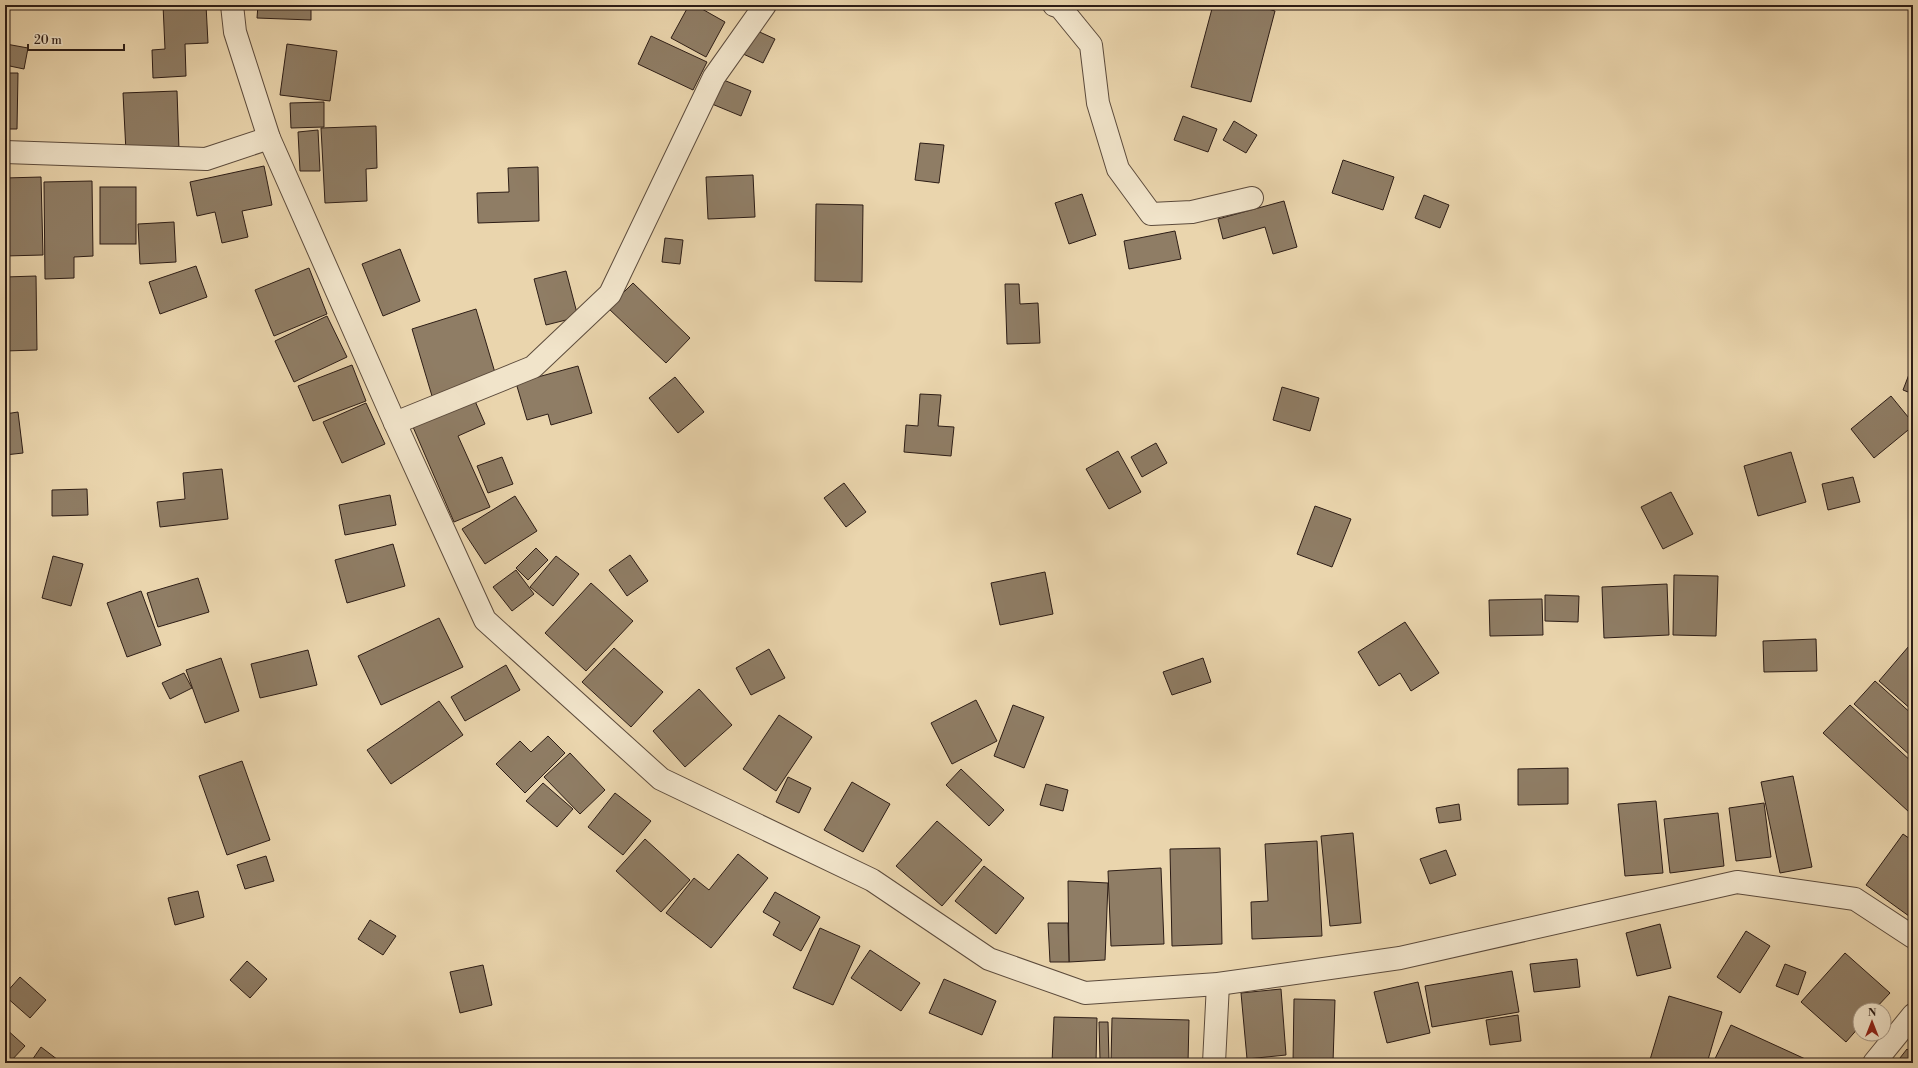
<svg xmlns="http://www.w3.org/2000/svg" width="1918" height="1068" font-family="'Libre Bodoni',serif">
  <rect width="100%" height="100%" fill="#ead5ad"/>
  <filter id="stains"><feTurbulence type="fractalNoise" baseFrequency=".005" numOctaves="4"/><feColorMatrix values="0 0 0 0 .2 0 0 0 0 .09 0 0 0 0 .02 0 0 0 .5 -.17"/></filter>
  <radialGradient id="worn" r=".72"><stop offset=".6" stop-color="#630" stop-opacity="0"/><stop offset="1" stop-color="#630" stop-opacity=".3"/></radialGradient>
  <g fill="#8f7d65" stroke="#2d1d16">
    <polygon points="163,5 206,5 208,43 185,44 186,76 153,78 152,50 165,49"/>
    <polygon points="258,5 311,5 311,20 257,18"/>
    <polygon points="689,5 695,5 725,22 706,57 671,38"/>
    <polygon points="1213,5 1254,5 1275,11 1251,102 1191,87"/>
    <polygon points="753,29 775,39 763,63 741,53"/>
    <polygon points="651,36 707,62 693,90 638,64"/>
    <polygon points="6,44 28,48 24,69 5,65"/>
    <polygon points="287,44 337,51 330,101 280,95"/>
    <polygon points="5,73 18,73 17,129 5,129"/>
    <polygon points="721,79 751,91 741,116 712,104"/>
    <polygon points="177,91 179,150 126,152 123,93"/>
    <polygon points="324,102 324,127 291,128 290,103"/>
    <polygon points="1183,116 1217,129 1208,152 1174,140"/>
    <polygon points="1234,121 1257,135 1246,153 1223,140"/>
    <polygon points="376,126 377,168 366,169 367,201 325,203 321,128"/>
    <polygon points="318,130 320,171 300,171 298,132"/>
    <polygon points="920,143 944,145 939,183 915,180"/>
    <polygon points="1343,160 1394,177 1383,210 1332,193"/>
    <polygon points="264,166 272,205 242,211 248,237 222,243 215,212 197,216 190,182"/>
    <polygon points="538,167 539,221 478,223 477,193 509,192 508,168"/>
    <polygon points="753,175 755,217 708,219 706,177"/>
    <polygon points="41,177 43,255 5,256 5,178"/>
    <polygon points="92,181 93,256 74,257 74,278 45,279 44,182"/>
    <rect x="100" y="187" width="36" height="57"/>
    <polygon points="1082,194 1096,235 1069,244 1055,203"/>
    <polygon points="1424,195 1449,205 1440,228 1415,218"/>
    <polygon points="1284,201 1297,247 1273,254 1265,227 1223,239 1218,219"/>
    <polygon points="816,204 863,205 862,282 815,281"/>
    <polygon points="174,222 176,262 140,264 138,224"/>
    <polygon points="1175,231 1181,259 1129,269 1124,241"/>
    <polygon points="665,238 683,240 680,264 662,262"/>
    <polygon points="400,249 420,301 383,316 362,264"/>
    <polygon points="196,266 207,297 160,314 149,282"/>
    <polygon points="309,268 327,314 274,336 255,290"/>
    <polygon points="566,271 578,317 546,325 534,279"/>
    <polygon points="36,276 37,350 5,351 5,277"/>
    <polygon points="633,283 690,338 666,363 608,308"/>
    <polygon points="1005,284 1019,284 1020,304 1038,303 1040,343 1007,344"/>
    <polygon points="476,309 496,376 432,396 412,329"/>
    <polygon points="327,316 347,357 294,382 275,341"/>
    <polygon points="1913,364 1913,394 1903,390"/>
    <polygon points="352,365 366,401 313,421 298,386"/>
    <polygon points="578,366 592,413 551,425 548,414 527,420 516,383"/>
    <polygon points="675,377 704,412 678,433 649,398"/>
    <polygon points="1282,387 1319,398 1310,431 1273,420"/>
    <polygon points="920,394 941,395 938,426 954,427 951,456 904,452 906,425 918,426"/>
    <polygon points="1891,396 1913,423 1913,426 1874,458 1851,429"/>
    <polygon points="475,401 485,424 458,436 490,507 454,522 413,427"/>
    <polygon points="366,403 385,444 342,463 323,422"/>
    <polygon points="18,412 23,453 5,455 5,414"/>
    <polygon points="1156,443 1167,463 1142,477 1131,457"/>
    <polygon points="1118,451 1141,492 1109,509 1086,469"/>
    <polygon points="1791,452 1806,502 1758,516 1744,466"/>
    <polygon points="502,457 513,484 488,493 477,466"/>
    <polygon points="222,469 228,519 160,527 157,502 185,499 183,473"/>
    <polygon points="1853,477 1860,502 1828,510 1822,484"/>
    <polygon points="844,483 866,512 846,527 824,498"/>
    <polygon points="87,489 88,515 52,516 52,490"/>
    <polygon points="1671,492 1693,534 1663,549 1641,507"/>
    <polygon points="390,495 396,525 345,535 339,505"/>
    <polygon points="515,496 537,531 485,564 462,529"/>
    <polygon points="1315,506 1351,519 1332,567 1297,554"/>
    <polygon points="393,544 405,586 347,603 335,560"/>
    <polygon points="536,548 548,560 528,580 516,568"/>
    <polygon points="630,555 648,581 627,596 609,570"/>
    <polygon points="53,556 83,564 71,606 42,598"/>
    <polygon points="556,556 579,574 553,606 530,587"/>
    <polygon points="516,570 534,594 512,611 493,587"/>
    <polygon points="1045,572 1053,614 1000,625 991,583"/>
    <polygon points="1674,575 1718,576 1716,636 1673,635"/>
    <polygon points="198,578 209,612 158,627 147,593"/>
    <polygon points="591,583 633,621 586,671 545,633"/>
    <polygon points="1667,584 1669,635 1604,638 1602,587"/>
    <polygon points="141,591 161,645 127,657 107,603"/>
    <polygon points="1545,595 1579,596 1578,622 1545,621"/>
    <polygon points="1542,599 1543,635 1490,636 1489,600"/>
    <polygon points="439,618 463,667 381,705 358,656"/>
    <polygon points="1405,622 1439,673 1411,691 1400,673 1379,686 1358,652"/>
    <polygon points="1816,639 1817,671 1764,672 1763,641"/>
    <polygon points="1909,646 1913,649 1913,711 1879,681"/>
    <polygon points="614,648 663,692 631,727 582,682"/>
    <polygon points="769,649 785,678 751,695 736,668"/>
    <polygon points="308,650 317,685 260,698 251,664"/>
    <polygon points="221,658 239,711 205,723 186,670"/>
    <polygon points="1203,658 1211,682 1172,695 1163,672"/>
    <polygon points="506,665 520,690 465,721 451,697"/>
    <polygon points="184,673 192,688 170,699 162,683"/>
    <polygon points="1875,681 1913,715 1913,758 1854,704"/>
    <polygon points="699,689 732,725 685,767 653,731"/>
    <polygon points="976,700 997,741 952,764 931,723"/>
    <polygon points="439,701 463,735 391,784 367,750"/>
    <polygon points="1013,705 1044,717 1024,768 994,756"/>
    <polygon points="1850,705 1913,763 1913,808 1909,812 1823,733"/>
    <polygon points="779,715 812,737 776,791 743,769"/>
    <polygon points="548,736 565,753 525,793 496,764 520,741 531,752"/>
    <polygon points="570,753 605,790 580,814 544,777"/>
    <polygon points="242,761 270,840 227,855 199,776"/>
    <polygon points="1568,768 1568,804 1518,805 1518,769"/>
    <polygon points="961,769 1004,810 989,826 946,785"/>
    <polygon points="1793,776 1812,867 1780,873 1761,782"/>
    <polygon points="788,777 811,788 799,813 776,802"/>
    <polygon points="852,782 890,804 863,852 824,830"/>
    <polygon points="543,783 573,809 557,827 526,801"/>
    <polygon points="1046,784 1068,790 1063,811 1040,805"/>
    <polygon points="615,793 651,821 623,855 588,827"/>
    <polygon points="1656,801 1663,873 1625,876 1618,804"/>
    <polygon points="1764,803 1771,857 1736,861 1729,808"/>
    <polygon points="1459,804 1461,820 1439,823 1436,808"/>
    <polygon points="1718,813 1724,866 1670,873 1664,819"/>
    <polygon points="937,821 982,860 942,906 896,866"/>
    <polygon points="1353,833 1361,923 1330,926 1321,836"/>
    <polygon points="1903,834 1913,841 1913,919 1866,885"/>
    <polygon points="645,839 690,880 661,912 616,871"/>
    <polygon points="1317,841 1322,936 1252,939 1251,902 1268,901 1265,844"/>
    <polygon points="1220,848 1222,944 1172,946 1170,849"/>
    <polygon points="1446,850 1456,875 1430,884 1420,859"/>
    <polygon points="738,854 768,878 711,948 666,913 694,878 709,890"/>
    <polygon points="266,856 274,881 245,889 237,865"/>
    <polygon points="984,866 1024,898 996,934 955,901"/>
    <polygon points="1161,868 1164,944 1111,946 1108,871"/>
    <polygon points="1068,881 1108,883 1105,960 1069,962"/>
    <polygon points="198,891 204,917 175,925 168,898"/>
    <polygon points="775,892 820,917 801,951 773,935 780,922 763,912"/>
    <polygon points="370,920 396,936 383,955 358,939"/>
    <polygon points="1048,923 1068,923 1069,962 1050,962"/>
    <polygon points="1660,924 1671,968 1637,976 1626,933"/>
    <polygon points="820,928 860,946 833,1005 793,988"/>
    <polygon points="1746,931 1770,946 1740,993 1717,977"/>
    <polygon points="870,950 920,983 901,1011 851,978"/>
    <polygon points="1845,953 1890,993 1874,1010 1860,1010 1860,1026 1846,1042 1801,1002"/>
    <polygon points="1577,959 1580,987 1534,992 1530,964"/>
    <polygon points="247,961 267,979 250,998 230,980"/>
    <polygon points="1785,964 1806,972 1798,995 1776,986"/>
    <polygon points="483,965 492,1005 460,1013 450,972"/>
    <polygon points="1512,971 1519,1012 1432,1027 1425,986"/>
    <polygon points="20,977 46,1000 30,1018 5,996 5,994"/>
    <polygon points="944,979 996,1001 982,1035 929,1013"/>
    <polygon points="1418,982 1430,1033 1387,1043 1374,992"/>
    <polygon points="1281,989 1286,1055 1247,1059 1241,993"/>
    <polygon points="1669,996 1722,1012 1707,1063 1649,1063"/>
    <polygon points="1294,999 1335,1000 1333,1063 1293,1063"/>
    <polygon points="1518,1015 1521,1041 1490,1045 1486,1020"/>
    <polygon points="1054,1017 1097,1018 1096,1063 1052,1063"/>
    <polygon points="1112,1018 1189,1020 1188,1063 1111,1063"/>
    <polygon points="1099,1022 1108,1022 1109,1060 1100,1060"/>
    <polygon points="1731,1025 1814,1063 1713,1063"/>
    <polygon points="5,1028 25,1046 9,1063 5,1063"/>
    <polygon points="41,1047 62,1063 30,1063"/>
    <polygon points="1907,1049 1913,1054 1913,1063 1896,1063"/>
  </g>
  <g fill="none" stroke-linecap="round" stroke-linejoin="round">
    <defs>
      <g id="street">
        <polyline points="232,5 235,32 269,138 395,423 485,620 661,779 872,880 989,959 1085,993 1218,984 1400,958 1737,882 1855,899 1913,937"/>
        <polyline points="1054,5 1060,7 1091,45 1098,103 1118,169 1151,214 1192,212 1252,198"/>
        <polyline points="5,152 206,159 269,138"/>
        <polyline points="395,423 533,367 610,294 714,77 765,5"/>
        <polyline points="1214,1063 1218,984"/>
        <polyline points="1874,1063 1913,1015"/>
      </g>
    </defs>
    <use href="#street" stroke="#5c4b3c" stroke-width="24"/>
    <use href="#street" stroke="#f1e4ca" stroke-width="22"/>
  </g>
  <rect width="1918" height="1068" fill="none" stroke="#ead5ad" stroke-width="20"/>
  <rect x="6" y="6" width="1906" height="1056" fill="none" stroke="#2d1d16" stroke-width="2"/>
  <rect x="10" y="10" width="1898" height="1048" fill="none" stroke="#2d1d16"/>
  <g transform="translate(1872 1022)"><circle r="19" fill="#f1e4ca" stroke="#a39482"/>
  <path d="M0-3L7 15L0 10L-7 15Z" fill="#8f2418"/>
  <text y="-6" font-size="11" font-weight="bold" text-anchor="middle" fill="#2d1d16">N</text>
  </g>
  <path d="M28 44v6h96v-6" fill="none" stroke="#2d1d16" stroke-width="2"/>
  <text x="34" y="44" font-size="12" fill="#2d1d16" stroke="#f1e4ca" stroke-width="3" paint-order="stroke">20 m</text>
  <rect width="100%" height="100%" filter="url(#stains)"/>
  <rect width="100%" height="100%" fill="url(#worn)"/>
</svg>
